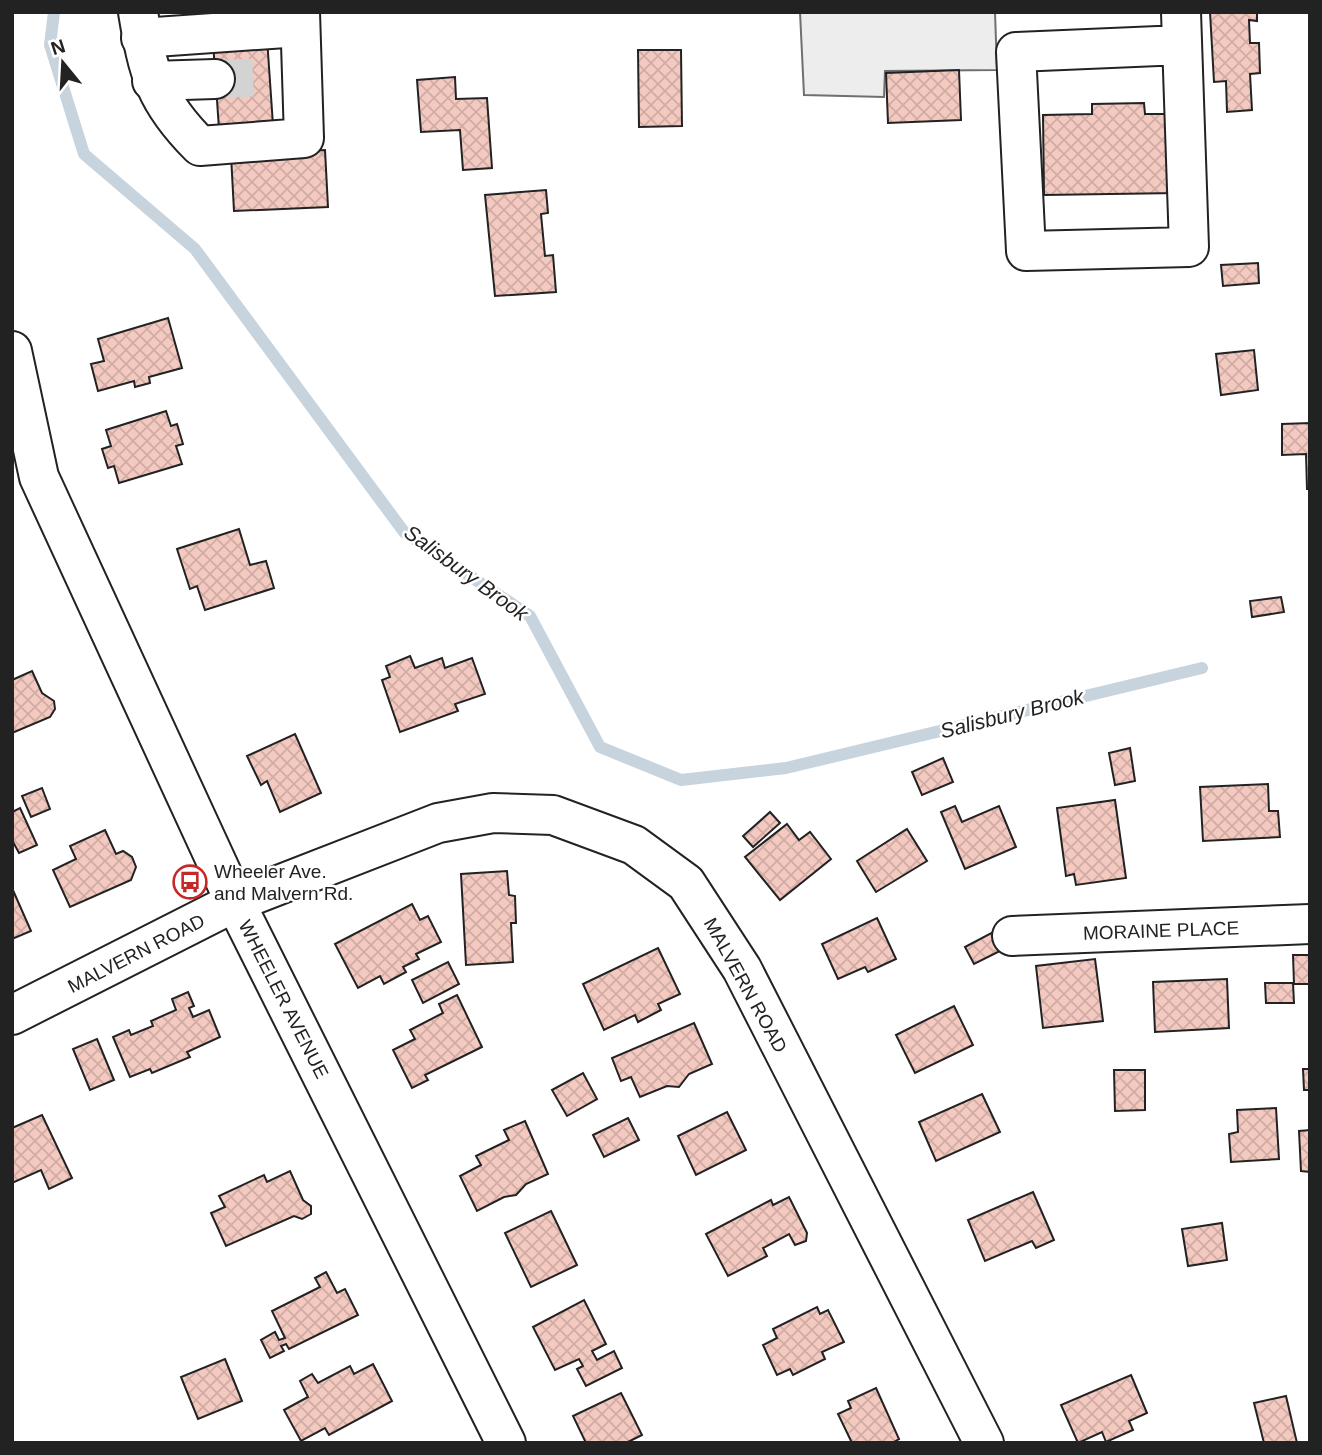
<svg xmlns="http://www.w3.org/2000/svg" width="1322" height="1455" font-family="Helvetica,sans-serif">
  <defs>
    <pattern id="building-cross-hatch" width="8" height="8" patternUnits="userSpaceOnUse" patternTransform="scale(1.75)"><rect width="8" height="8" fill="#f3c9c0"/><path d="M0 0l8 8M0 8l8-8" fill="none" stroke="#d0aca5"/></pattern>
  </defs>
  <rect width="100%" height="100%" fill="#fff"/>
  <polygon fill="#ededed" stroke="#6f6f6f" stroke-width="2" points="800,12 995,12 997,70 885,71 884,97 804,95"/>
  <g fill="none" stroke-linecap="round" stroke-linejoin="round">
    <polyline stroke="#c7d3dd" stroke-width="12" points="54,12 50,45 84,154 195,249 404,532 530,616 600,747 681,780 786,768 1202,668"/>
  </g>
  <g fill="url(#building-cross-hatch)" stroke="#222" stroke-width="2">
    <polygon points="1210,12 1257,12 1257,21 1249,20 1250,43 1259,43 1260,73 1250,74 1252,110 1227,112 1226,81 1214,82"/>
    <polygon points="267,38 273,125 219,129 213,42"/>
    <polygon points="638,50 681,50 682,126 639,127"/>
    <polygon points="959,70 961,120 888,123 886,73"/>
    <polygon points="455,77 456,99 487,98 492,168 463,170 460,130 421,132 417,80"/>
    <polygon points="1144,103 1145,114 1175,114 1177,193 1044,195 1043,115 1092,114 1092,104"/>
    <polygon points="325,150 328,207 234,211 231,155"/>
    <polygon points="546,190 548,213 541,214 545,256 553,255 556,292 495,296 485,195"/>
    <polygon points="1258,263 1259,283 1223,286 1221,265"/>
    <polygon points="168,318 182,368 149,377 150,383 135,387 134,381 98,391 91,364 104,361 98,339"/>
    <polygon points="1254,350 1258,390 1221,395 1216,354"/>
    <polygon points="166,411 171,426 177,424 183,444 176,446 182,464 119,483 114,466 108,468 102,449 111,446 106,430"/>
    <polygon points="1310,423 1310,489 1307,489 1306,454 1282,455 1282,424"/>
    <polygon points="239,529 250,565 266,561 274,588 205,610 197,586 190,589 177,549"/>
    <polygon points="1281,597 1284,612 1252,617 1250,601"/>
    <polygon points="410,656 415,668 442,658 445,668 472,658 485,694 455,704 458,711 400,732 382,680 390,677 386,666"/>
    <polygon points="32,671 42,693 54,701 55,709 50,717 12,733 12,680"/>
    <polygon points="295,734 321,793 280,812 267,781 261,785 247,756"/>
    <polygon points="1130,748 1135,781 1115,785 1109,753"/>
    <polygon points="943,758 953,782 922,795 912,772"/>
    <polygon points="1268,784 1269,811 1278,811 1280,837 1203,841 1200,787"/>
    <polygon points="42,788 50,809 31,817 22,796"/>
    <polygon points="1115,800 1126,878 1076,885 1074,874 1066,876 1057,808"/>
    <polygon points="955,806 962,822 999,806 1016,847 965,869 941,812"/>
    <polygon points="20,808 37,845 19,853 12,840 12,812"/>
    <polygon points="770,812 780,823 753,847 743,836"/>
    <polygon points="787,824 799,840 810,832 831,859 780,900 745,857"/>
    <polygon points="907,829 927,861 876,892 857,861"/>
    <polygon points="105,830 116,854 123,851 132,857 136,867 131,880 70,907 53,870 76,859 70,846"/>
    <polygon points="507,871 509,895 515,896 516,923 511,923 513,962 466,965 461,874"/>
    <polygon points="12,888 31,931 12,939"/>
    <polygon points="412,904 420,920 428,916 441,942 416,954 419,959 403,967 406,972 384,984 380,976 358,988 335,944"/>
    <polygon points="877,918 896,959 868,972 865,967 838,979 822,944"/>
    <polygon points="997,930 1006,948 974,964 965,947"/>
    <polygon points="658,948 680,994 658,1004 661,1010 638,1022 635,1015 604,1030 583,984"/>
    <polygon points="1293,955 1310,955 1310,984 1294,984"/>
    <polygon points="1095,959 1103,1021 1043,1028 1036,966"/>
    <polygon points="448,962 459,984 423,1003 412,980"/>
    <polygon points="1227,979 1229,1028 1155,1032 1153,982"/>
    <polygon points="1265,983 1293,983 1294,1003 1266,1003"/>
    <polygon points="188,992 194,1006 189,1008 193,1017 209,1010 220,1037 187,1052 190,1057 152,1073 150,1069 130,1077 113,1037 129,1030 131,1035 153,1026 151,1021 176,1010 172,999"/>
    <polygon points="457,995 482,1047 425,1075 428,1080 412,1088 393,1050 415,1039 410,1030 443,1013 439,1004"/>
    <polygon points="954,1006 973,1045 915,1073 896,1035"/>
    <polygon points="694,1023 712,1064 689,1074 679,1087 667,1086 640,1097 631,1077 621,1081 612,1058"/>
    <polygon points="97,1039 114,1080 90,1090 73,1049"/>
    <polygon points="1303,1069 1310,1069 1310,1090 1304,1090"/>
    <polygon points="1114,1070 1145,1070 1145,1110 1115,1111"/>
    <polygon points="583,1073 597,1099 567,1116 552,1090"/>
    <polygon points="982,1094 1000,1132 936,1161 919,1122"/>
    <polygon points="1276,1108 1279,1159 1231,1162 1229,1134 1238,1132 1237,1110"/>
    <polygon points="727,1112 746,1150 696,1175 678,1136"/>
    <polygon points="42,1115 72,1178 49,1189 41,1170 12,1183 12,1128"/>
    <polygon points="628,1118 639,1140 604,1157 593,1135"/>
    <polygon points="525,1121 548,1174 526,1184 516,1195 504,1197 477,1211 460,1176 481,1165 476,1156 509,1140 504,1130"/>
    <polygon points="1310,1130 1310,1172 1301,1171 1299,1131"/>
    <polygon points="290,1171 303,1200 311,1206 311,1214 302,1219 294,1216 226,1246 211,1213 225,1207 219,1196 264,1175 267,1182"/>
    <polygon points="1033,1192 1054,1240 1036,1248 1032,1241 985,1261 968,1220"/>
    <polygon points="789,1197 807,1233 806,1241 795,1245 789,1234 763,1248 767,1256 728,1276 706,1234 771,1200 773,1205"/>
    <polygon points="551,1211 577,1265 531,1287 505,1233"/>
    <polygon points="1222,1223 1227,1260 1188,1266 1182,1229"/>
    <polygon points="326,1272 337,1293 345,1289 358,1315 289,1349 286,1344 281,1346 284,1351 270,1358 261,1340 275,1332 279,1340 285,1338 272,1311 320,1287 315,1278"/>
    <polygon points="584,1300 606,1344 592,1351 597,1360 614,1351 622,1368 586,1386 577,1369 583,1366 579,1359 555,1370 533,1327"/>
    <polygon points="817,1307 820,1314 828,1310 844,1342 822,1352 825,1359 793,1375 790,1369 777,1375 763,1345 777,1338 773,1329"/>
    <polygon points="225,1359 242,1401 198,1419 181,1377"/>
    <polygon points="373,1364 392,1401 329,1435 325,1428 301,1441 284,1410 308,1397 300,1381 312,1374 318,1383 350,1366 354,1374"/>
    <polygon points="1131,1375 1147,1413 1129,1421 1133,1430 1106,1442 1102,1432 1078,1443 1061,1405"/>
    <polygon points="876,1388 899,1439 892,1443 852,1443 838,1414 851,1408 848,1401"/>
    <polygon points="621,1393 642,1435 626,1443 586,1443 573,1416"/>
    <polygon points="1286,1396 1297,1443 1264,1443 1254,1403"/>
  </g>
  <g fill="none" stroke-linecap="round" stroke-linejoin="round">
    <polyline stroke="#d3d3d3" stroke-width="38" stroke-dasharray="38 19" stroke-linecap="butt" points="215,79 270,77"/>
    <defs>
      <g id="minor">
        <path d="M138,12C148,73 155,101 200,146L304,138L300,12"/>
        <polyline points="1181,12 1189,247 1026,251 1016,52 1182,45"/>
        <polyline points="141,38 300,27"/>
        <polyline points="152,81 215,79"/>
        <polyline points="12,351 39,477 235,902 506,1443"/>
        <polyline points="1012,936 1310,924"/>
        <polyline points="12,1015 235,902 438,823 493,813 553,815 634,845 686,883 742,969 984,1443"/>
      </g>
    </defs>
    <use href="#minor" stroke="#222" stroke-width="42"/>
    <use href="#minor" stroke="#fff" stroke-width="38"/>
  </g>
  <defs>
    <symbol id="bus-ring" viewBox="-11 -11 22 22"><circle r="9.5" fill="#fff" stroke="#c62828" stroke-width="1.5"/><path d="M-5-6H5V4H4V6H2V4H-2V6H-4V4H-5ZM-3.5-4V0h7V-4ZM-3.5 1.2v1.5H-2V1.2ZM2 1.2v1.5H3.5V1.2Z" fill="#c62828"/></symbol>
  </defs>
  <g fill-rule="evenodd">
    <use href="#bus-ring" x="171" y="863" width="38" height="38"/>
  </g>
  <g text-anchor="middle" stroke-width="5" stroke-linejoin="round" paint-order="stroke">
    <g font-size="19" fill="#222" stroke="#fff" text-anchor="start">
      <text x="214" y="878">Wheeler Ave.<tspan x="214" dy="22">and Malvern Rd.</tspan></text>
    </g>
    <g font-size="19" fill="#222" stroke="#fff">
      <text transform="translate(1161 930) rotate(-2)" y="7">MORAINE PLACE</text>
      <text transform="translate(136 953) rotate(-27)" y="7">MALVERN ROAD</text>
      <text transform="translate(746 985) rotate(61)" y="7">MALVERN ROAD</text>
      <text transform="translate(284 999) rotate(63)" y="7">WHEELER AVENUE</text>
    </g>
    <g font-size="21" font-style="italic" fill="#222" stroke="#fff">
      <text transform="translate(466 573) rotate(36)" y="7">Salisbury Brook</text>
      <text transform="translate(1012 714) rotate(-14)" y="7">Salisbury Brook</text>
    </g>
  </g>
  <rect width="1322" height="1455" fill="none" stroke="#222222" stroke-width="28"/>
  <g transform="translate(63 63) rotate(342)" stroke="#ffffff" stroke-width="5" paint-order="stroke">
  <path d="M0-5L12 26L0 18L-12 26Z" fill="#222222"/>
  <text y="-10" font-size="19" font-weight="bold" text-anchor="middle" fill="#222222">N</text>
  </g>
</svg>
